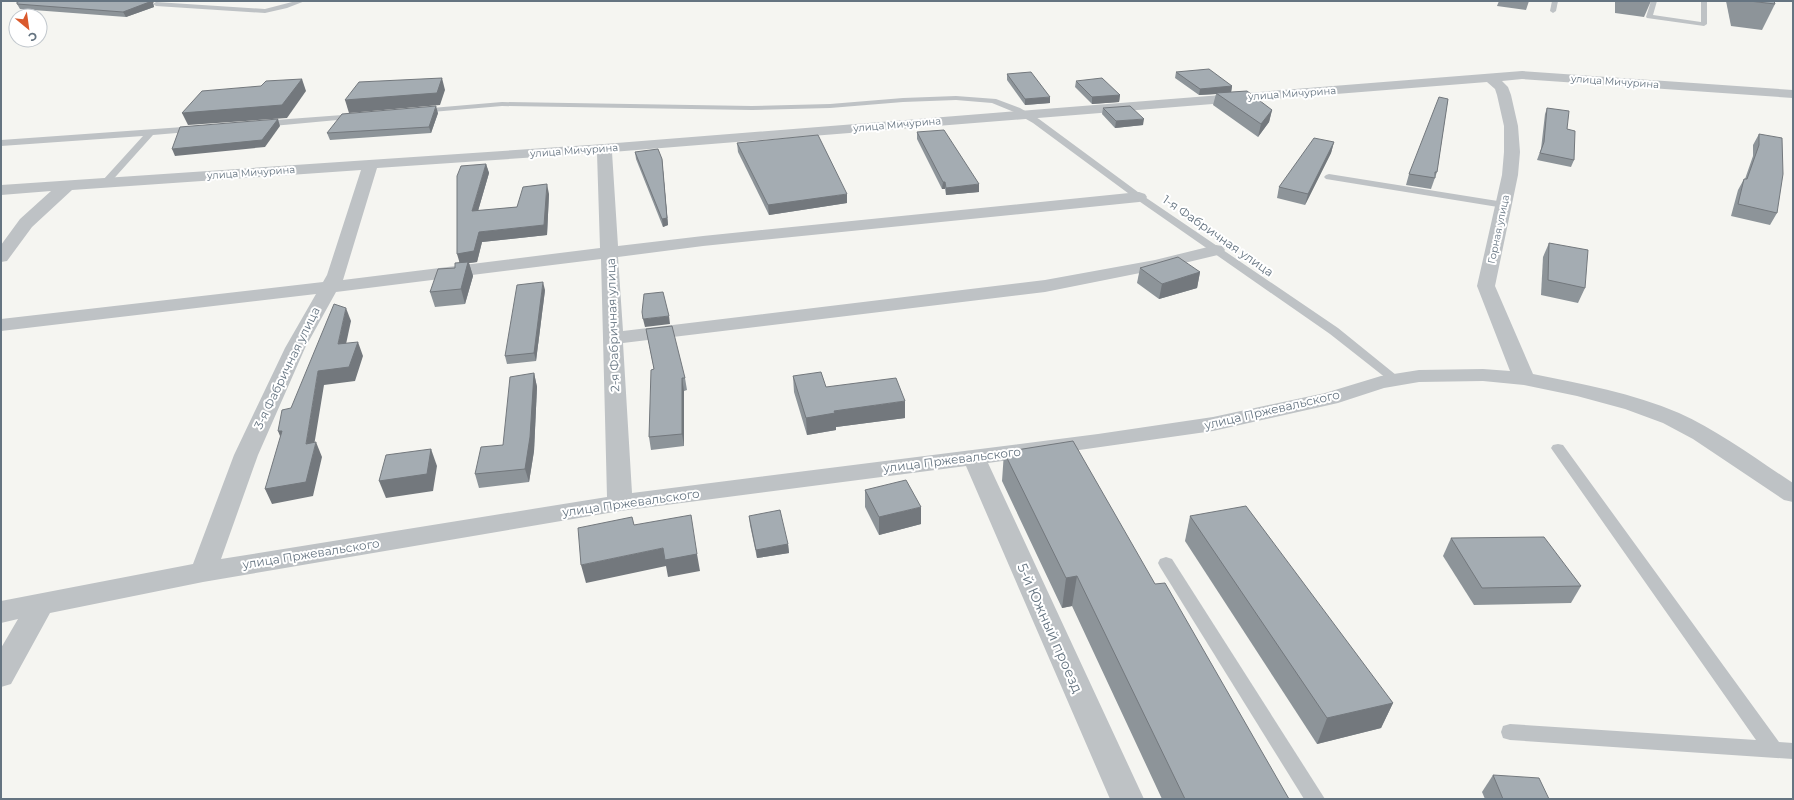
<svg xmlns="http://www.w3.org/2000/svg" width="1794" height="800" font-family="Montserrat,sans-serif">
  <rect width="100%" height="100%" fill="#f5f5f1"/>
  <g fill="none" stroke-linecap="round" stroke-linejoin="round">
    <g fill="#bec2c5" fill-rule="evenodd">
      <polygon points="296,1 305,1 287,8 265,13 156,6 153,4 156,2 265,9"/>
      <polygon points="1552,1 1558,1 1556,11 1553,13 1550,11"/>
      <polygon points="1651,1 1657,1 1653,15 1701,22 1701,1 1707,1 1707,24 1704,26 1647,18 1646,17"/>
      <polygon points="956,96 996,99 1020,108 1039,119 1142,195 1338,328 1401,379 1399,382 1391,382 1330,334 1136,199 1033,123 1014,112 992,103 956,100 903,102 830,108 752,110 502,106 420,113 416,111 420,109 502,102 752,106 830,104 903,98"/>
      <polygon points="356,114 359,114 359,118 262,127 258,124 262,121"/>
      <polygon points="197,126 200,127 200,131 153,135 109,184 103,184 101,182 103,180 143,136 1,146 1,140"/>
      <polygon points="1329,174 1504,202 1509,205 1504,208 1326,179 1324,177 1326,175"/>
      <polygon points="1558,444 1563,445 1779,742 1793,743 1793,759 1510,740 1503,738 1501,732 1503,726 1510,724 1756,740 1553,451 1551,448 1553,445"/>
      <polygon points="1166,557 1172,559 1325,799 1304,799 1160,567 1158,563 1160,559"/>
    </g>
    <path fill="#bec2c5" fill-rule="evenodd" d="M1522,71L1793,90V98L1522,79L1502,81L1508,87L1511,95L1518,126L1520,152L1518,175L1495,286L1533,374C1582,384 1633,393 1679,413C1719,431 1756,459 1793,483V502L1784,500L1693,439L1663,423L1625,409L1577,396L1524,385L1483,381L1419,382L1384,388L1338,403L1213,431L988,463L1144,799H1110L966,466L620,511L203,582L50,613L11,684L1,687V648L18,619L1,623V601L193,564L234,455L285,348L316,294L1,331V319L323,282L327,275L361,170L72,190L32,227L7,261L1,262V245L20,219L51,191L1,195V185L604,144ZM1487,82L1495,89L1497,95L1504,126V152L1502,175L1477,286L1510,371L1483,369L1419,370L1381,376L1325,393L1213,417L1098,434L632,493L623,343L1045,292L1155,270L1222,254L1225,250L1222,246L1216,245L1155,260L1045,280L623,331L618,257L703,246L1139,202L1145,200L1147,197L1145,194L1139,192L703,236L618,246L612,152ZM597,153L600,248L343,280L377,168ZM601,259L607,497L221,559L258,455L305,348L336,292Z"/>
  </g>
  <g fill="#8d9499">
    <polygon points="1499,1 1529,1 1526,10 1497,6"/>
    <polygon points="1615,1 1651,1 1644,17 1615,13"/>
    <polygon points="1726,1 1774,1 1775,4 1762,30 1731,26"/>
    <polygon points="153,3 154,7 126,17 20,9 17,4"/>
    <polygon points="1176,72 1232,86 1231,92 1272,110 1269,122 1258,137 1213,105 1216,94 1199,95 1175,78"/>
    <polygon points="1007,74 1050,103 1025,105 1007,80"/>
    <polygon points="1076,81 1120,95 1119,102 1092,104 1075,87"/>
    <polygon points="1448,99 1437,172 1431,189 1406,185 1409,174"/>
    <polygon points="1103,108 1143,125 1115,128 1102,114"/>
    <polygon points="1547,108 1567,129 1574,160 1571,167 1537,160 1541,149 1545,114"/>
    <polygon points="438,113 431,133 330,140 327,133"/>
    <polygon points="917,132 979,192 946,195 945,189 942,189 917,139"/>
    <polygon points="1759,134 1777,213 1770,225 1731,216 1738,190 1744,179 1745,179 1753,156 1753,145"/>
    <polygon points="1334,142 1331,153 1305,205 1277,198 1279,187"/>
    <polygon points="737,143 847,203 769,215 738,152"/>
    <polygon points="635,152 662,159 668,225 663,227 636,159"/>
    <polygon points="486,164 489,173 478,211 517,207 549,194 547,235 482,242 477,262 469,263 473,276 465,304 435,307 430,292 455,268 459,263"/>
    <polygon points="1549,243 1585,288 1578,303 1541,295 1543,257"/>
    <polygon points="1140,268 1200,272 1197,288 1159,299 1137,283"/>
    <polygon points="545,290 536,361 507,364 505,356"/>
    <polygon points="646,329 685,378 687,390 684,391 684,446 651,450 649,437 654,369"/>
    <polygon points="534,373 537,387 534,451 529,482 479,488 475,474 503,445"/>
    <polygon points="793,376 826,387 905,418 836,427 836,430 807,435 794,392"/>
    <polygon points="1004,452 1155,584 1289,799 1162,799 1072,606 1062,608 1002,481"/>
    <polygon points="865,490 921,524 879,535 865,507"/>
    <polygon points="749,516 788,544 789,553 757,558 750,525"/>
    <polygon points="1190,516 1393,703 1381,728 1317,744 1185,541"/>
    <polygon points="1451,538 1581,586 1571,603 1474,605 1443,556"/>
    <polygon points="1493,775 1549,799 1485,799 1482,792"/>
  </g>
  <g fill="#73787d">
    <polygon points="151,1 155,1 153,3 154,7 126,17 123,12"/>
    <polygon points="442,78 445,90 440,105 349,113 345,100"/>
    <polygon points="302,79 306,91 287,118 188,125 182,113"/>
    <polygon points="1232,86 1231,93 1216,93 1216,94 1199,95 1200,89"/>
    <polygon points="1120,95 1119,102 1092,104 1092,97"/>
    <polygon points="1050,97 1050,103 1025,105 1025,99"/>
    <polygon points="436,106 438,113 431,133 429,127"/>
    <polygon points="1272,110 1269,122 1258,137 1261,124"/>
    <polygon points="278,119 280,126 265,147 175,156 172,149"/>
    <polygon points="1144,119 1143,125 1115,128 1116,121"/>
    <polygon points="1334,142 1331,153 1305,205 1308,194"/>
    <polygon points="662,159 668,225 663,227 662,219"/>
    <polygon points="486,164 489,173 475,221 472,211"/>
    <polygon points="943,182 945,182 945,189 942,189"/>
    <polygon points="547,184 549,194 547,235 482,242 477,262 469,263 473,276 465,304 461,289 460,264 457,254 479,232 544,225"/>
    <polygon points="979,184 979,192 946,195 946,188"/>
    <polygon points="847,194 847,203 769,215 768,205"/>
    <polygon points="1200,272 1197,288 1159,299 1162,284"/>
    <polygon points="543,282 545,290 536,361 534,353"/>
    <polygon points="346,308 351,321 343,358 338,344"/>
    <polygon points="669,316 670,324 645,327 643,319"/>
    <polygon points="358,342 363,356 355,381 324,385 312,458 316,442 322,457 313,496 272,504 265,489 306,444 318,371"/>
    <polygon points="534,373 537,387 534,451 529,482 525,469"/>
    <polygon points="682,378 684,391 684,446 682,434"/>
    <polygon points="905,401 905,418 836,427 836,430 807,435 806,418 834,411"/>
    <polygon points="278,431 282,431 284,446"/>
    <polygon points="431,449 437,466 433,491 386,498 379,481"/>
    <polygon points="921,507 921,524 879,535 879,517"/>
    <polygon points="788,544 789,553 757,558 756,550"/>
    <polygon points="663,548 697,554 700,571 668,577 666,566 586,583 581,565"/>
    <polygon points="1077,576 1072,606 1062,608 1066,578"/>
    <polygon points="1393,703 1381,728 1317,744 1327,718"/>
  </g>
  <g fill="#a4acb2" stroke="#73787d">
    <polygon points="22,1 152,1 123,12 17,4 17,2"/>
    <polygon points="1749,1 1774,1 1775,4"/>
    <polygon points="1209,69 1232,86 1200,89 1176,72"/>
    <polygon points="1031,72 1050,97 1025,99 1007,74"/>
    <polygon points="442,78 437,93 345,100 359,82"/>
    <polygon points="1102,78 1120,95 1092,97 1076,81"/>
    <polygon points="302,79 282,105 182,113 202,91 261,86 266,81"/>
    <polygon points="1247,91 1272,110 1261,124 1216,93"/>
    <polygon points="1439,97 1448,99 1437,172 1435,172 1435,178 1409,174"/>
    <polygon points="436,106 429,127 327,133 342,114"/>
    <polygon points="1130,106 1144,119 1116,121 1103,108"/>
    <polygon points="1547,108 1569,111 1567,129 1575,131 1574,160 1540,153 1544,142"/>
    <polygon points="278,119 262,140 172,149 180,127"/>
    <polygon points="944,130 979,184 946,188 945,182 943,182 917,132"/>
    <polygon points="1759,134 1782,138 1783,174 1777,213 1738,204 1744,179 1747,179 1759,145"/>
    <polygon points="818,135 847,194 768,205 737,143"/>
    <polygon points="1314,138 1334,142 1308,194 1279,187"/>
    <polygon points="658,149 662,159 667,218 662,219 635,152"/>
    <polygon points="486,164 472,211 517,207 523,187 547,184 544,225 479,232 474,251 457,254 457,176 461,166"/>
    <polygon points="1549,243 1588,250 1585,288 1548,280"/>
    <polygon points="1178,257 1200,272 1162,284 1140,268"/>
    <polygon points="468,262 461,289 430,292 438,269 455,268 455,263"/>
    <polygon points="543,282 534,353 505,356 517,285"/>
    <polygon points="663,292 669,316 643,319 642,312 644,294"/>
    <polygon points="334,304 346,308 338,344 358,342 349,367 318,371 306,444 316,442 306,482 265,489 282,431 278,431 282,410 291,408"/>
    <polygon points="672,326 685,378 682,378 682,434 649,437 651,370 654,369 646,329"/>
    <polygon points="821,372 826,387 896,378 905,401 834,411 835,413 806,418 793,376"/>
    <polygon points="534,373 530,437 525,469 475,474 481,447 503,445 510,377"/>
    <polygon points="1073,441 1155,584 1165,583 1289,799 1185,799 1077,576 1066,578 1004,452"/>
    <polygon points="431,449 427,474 379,481 386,455"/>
    <polygon points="906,480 921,507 879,517 865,490"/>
    <polygon points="1246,506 1393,703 1327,718 1190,516"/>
    <polygon points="780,510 788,544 756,550 749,516"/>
    <polygon points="691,515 697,554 665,560 663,548 581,565 578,528 632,517 634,525"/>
    <polygon points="1544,537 1581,586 1482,588 1451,538"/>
    <polygon points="1493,775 1539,778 1549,799 1503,799"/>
  </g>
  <g text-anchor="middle" stroke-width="4" stroke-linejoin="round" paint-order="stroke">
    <g font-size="10" fill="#657481" stroke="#fff">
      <text transform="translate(1615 81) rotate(4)" y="4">улица Мичурина</text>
      <text transform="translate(1292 93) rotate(-4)" y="4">улица Мичурина</text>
      <text transform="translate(897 124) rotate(-5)" y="4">улица Мичурина</text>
      <text transform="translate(574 150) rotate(-4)" y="4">улица Мичурина</text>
      <text transform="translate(251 172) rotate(-4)" y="4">улица Мичурина</text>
      <text transform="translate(1498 229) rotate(-78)" y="4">Горная улица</text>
    </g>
    <g font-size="12" fill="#657481" stroke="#fff">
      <text transform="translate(1218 236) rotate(35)" y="4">1-я Фабричная улица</text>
      <text transform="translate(613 325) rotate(-92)" y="4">2-я Фабричная улица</text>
      <text transform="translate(287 368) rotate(-64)" y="4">3-я Фабричная улица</text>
      <text transform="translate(1272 410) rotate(-13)" y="4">улица Пржевальского</text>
      <text transform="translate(952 460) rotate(-7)" y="4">улица Пржевальского</text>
      <text transform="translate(631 503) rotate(-8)" y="4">улица Пржевальского</text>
      <text transform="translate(311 554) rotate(-9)" y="4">улица Пржевальского</text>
    </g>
    <g font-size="14" fill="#657481" stroke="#fff">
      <text transform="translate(1050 628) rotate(66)" y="5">5-й Южный проезд</text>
    </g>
  </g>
  <rect width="1794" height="800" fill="none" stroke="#657481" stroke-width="4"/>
  <g transform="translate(28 28) rotate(151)"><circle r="19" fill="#ffffff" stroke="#c1c7cd"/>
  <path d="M0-3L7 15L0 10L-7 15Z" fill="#da592c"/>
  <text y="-6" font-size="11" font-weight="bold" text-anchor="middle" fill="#657481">С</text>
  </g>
</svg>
